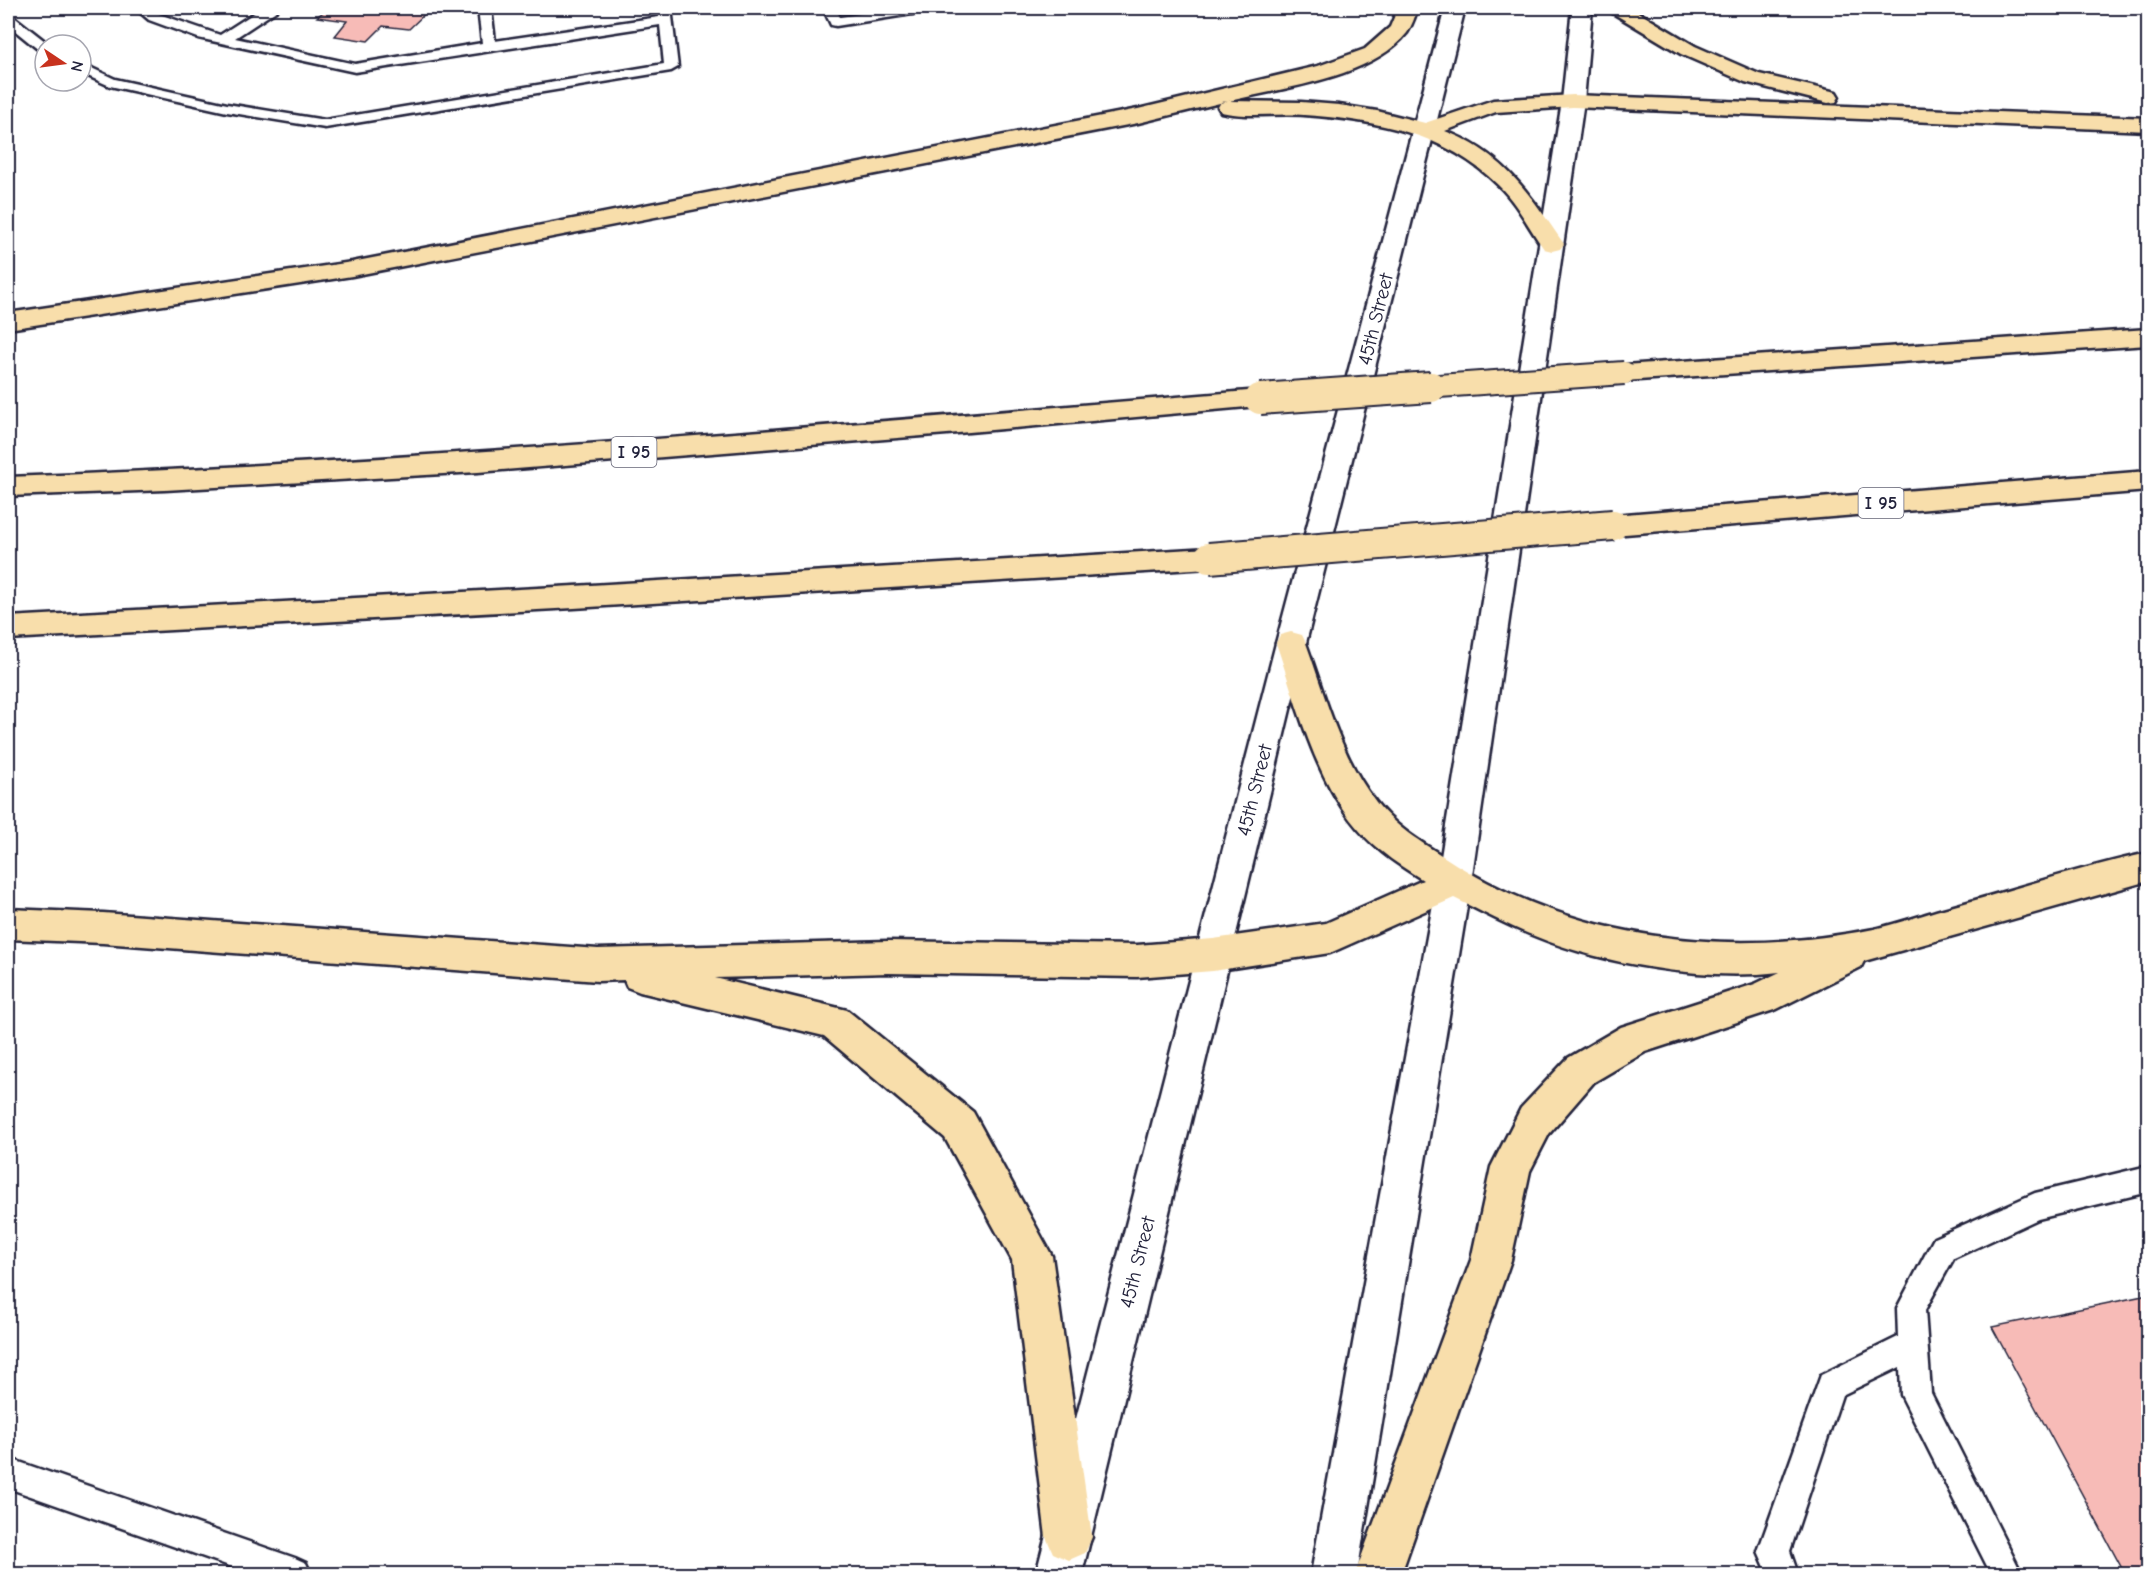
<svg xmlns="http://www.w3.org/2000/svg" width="2156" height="1582" font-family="'Comic Neue',sans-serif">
  <rect width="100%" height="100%" fill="#fff"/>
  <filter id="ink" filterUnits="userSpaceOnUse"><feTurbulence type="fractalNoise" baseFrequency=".0167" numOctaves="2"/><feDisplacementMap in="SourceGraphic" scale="12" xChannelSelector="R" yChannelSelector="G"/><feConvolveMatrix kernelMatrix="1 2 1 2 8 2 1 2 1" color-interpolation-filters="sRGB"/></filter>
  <g filter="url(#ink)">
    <g fill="#f7bbb7" stroke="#22223b" stroke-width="1.5">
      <polygon points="328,8 431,8 409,29 383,26 368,41 335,36 347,21 317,17"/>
      <polygon points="2148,1295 2148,1574 2125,1574 1992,1327"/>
    </g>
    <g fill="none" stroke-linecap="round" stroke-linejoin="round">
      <defs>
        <g id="service">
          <polygon points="135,8 150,8 159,14 220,35 262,8 277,8 276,11 235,38 355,64 482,43 478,8 491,8 495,41 659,17 659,8 671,8 678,67 671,71 325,128 227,112 110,86 81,73 81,63 115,79 227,104 325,120 664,64 660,25 355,72 198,38 149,20"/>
          <polygon points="823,8 835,8 840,17 902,8 932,8 925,12 836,26 831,25"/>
          <polygon points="8,15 13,16 50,45 45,45 45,52 40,51 8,25"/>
          <polygon points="2148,1166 2148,1192 2038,1219 1954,1258 1925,1310 1931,1393 2022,1574 1991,1574 1906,1405 1901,1395 1900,1367 1842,1395 1790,1551 1798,1574 1768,1574 1758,1551 1821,1375 1898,1337 1897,1308 1934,1238 2035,1193"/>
          <polygon points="8,1458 295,1558 306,1563 311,1574 252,1574 8,1488"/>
        </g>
        <g id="secondary">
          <polygon points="1445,8 1465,8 1306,643 1082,1574 1036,1574 1276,643"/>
          <polygon points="1572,8 1592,8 1584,101 1471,882 1357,1574 1311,1574 1437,882 1562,101"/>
        </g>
        <g id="motorway">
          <path d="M1398,8H1418C1415,16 1412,26 1407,33C1371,78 1282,88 1229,101L1301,102L1339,105L1377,111L1425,123L1493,100L1573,95L2148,118V131L1573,107L1496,112L1445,131C1504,153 1530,195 1564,244L1560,249L1552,251L1544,249C1529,228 1517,203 1498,185C1446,133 1375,120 1304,115C1277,113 1247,118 1221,112L1218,107L1221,102L1228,101L1138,123L352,276L8,329V313L352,262L1138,109L1318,66L1365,49L1390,27Z"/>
          <polygon points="1608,8 1631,8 1695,46 1759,74 1836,92 1839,97 1836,102 1828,103 1745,82 1681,54 1611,12"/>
          <polygon points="2148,329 2148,345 1624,381 1615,379 1611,373 1615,367 1624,365"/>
          <path d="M1260,390L1269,393L1273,399L1269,405L947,434L478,472L165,490L8,496V477C426,461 843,425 1260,390Z"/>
          <polygon points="2148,471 2148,491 1613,535 1603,532 1599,525 1603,518 1613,515"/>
          <polygon points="1209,548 1219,551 1224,558 1219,565 1209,568 574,608 8,639 8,617 574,586"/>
          <path d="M1291,632L1302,635L1306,643C1326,698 1340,756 1376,802C1395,827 1421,842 1446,858C1573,941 1727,958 1874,929C1895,924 1916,917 1936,911C2007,892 2077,868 2148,853V881L1864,961L1861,967L1777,1009L1645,1052L1594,1082L1549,1134L1530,1171L1511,1260L1401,1574H1355L1471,1260L1491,1167L1521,1108L1568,1058L1621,1027L1755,984L1780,972C1706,981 1606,965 1537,937C1508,926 1481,911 1454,898L1330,953L1213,971L1137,977L888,973L715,978L847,1010L973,1112L1052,1256L1092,1537L1085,1553L1069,1560L1053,1553L1046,1537L1012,1260L945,1138L824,1036L640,992L627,987L624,980L598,981L103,943L8,939V909L103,913L598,949L888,941L1137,945L1213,939L1326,923L1423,880C1409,871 1394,862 1381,851C1320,803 1300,713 1276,643L1280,635Z"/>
        </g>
      </defs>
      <use href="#service" stroke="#22223b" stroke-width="5"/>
      <use href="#secondary" stroke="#22223b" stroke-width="5"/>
      <use href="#motorway" stroke="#22223b" stroke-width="5"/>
      <use href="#service" fill="#fff" fill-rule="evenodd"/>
      <use href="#secondary" fill="#fff" fill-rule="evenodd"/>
      <use href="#motorway" fill="#f8deab" fill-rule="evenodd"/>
      <defs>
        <polyline id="motorway-bridge-far1" points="1410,388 1624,373"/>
        <g id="motorway-bridge">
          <polyline points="1260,399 1431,387"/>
          <polyline points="1209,558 1613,525"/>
        </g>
      </defs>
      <use href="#motorway-bridge-far1" stroke="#22223b" stroke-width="26" stroke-linecap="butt"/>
      <use href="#motorway-bridge" stroke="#22223b" stroke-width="34" stroke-linecap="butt"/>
      <use href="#motorway-bridge-far1" stroke="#f8deab" stroke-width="22"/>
      <use href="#motorway-bridge" stroke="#f8deab" stroke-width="30"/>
    </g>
  </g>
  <g text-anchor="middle" stroke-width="4.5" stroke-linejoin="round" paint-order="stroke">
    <g fill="#fff" stroke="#646476" stroke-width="1.5">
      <rect x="611.5" y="437" width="45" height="30" rx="4.5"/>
      <rect x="1858.5" y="488" width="45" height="30" rx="4.5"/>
    </g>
    <g font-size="18" font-weight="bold" fill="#22223b">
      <text x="634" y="458">I 95</text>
      <text x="1881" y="509">I 95</text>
    </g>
    <g font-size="20" fill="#22223b" stroke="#fff">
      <text transform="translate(1375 319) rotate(-76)" y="7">45th Street</text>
      <text transform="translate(1254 790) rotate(-76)" y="7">45th Street</text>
      <text transform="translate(1137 1262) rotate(-76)" y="7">45th Street</text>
    </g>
  </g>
  <rect width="2156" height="1582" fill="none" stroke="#fff" stroke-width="30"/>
  <rect x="15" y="15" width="2126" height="1552" fill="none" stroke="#22223b" stroke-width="2" filter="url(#ink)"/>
  <g transform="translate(63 63) rotate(103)"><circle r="28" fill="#ffffff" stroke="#a7a7b1" stroke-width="1.5"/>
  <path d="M0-4.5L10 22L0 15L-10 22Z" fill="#c8321e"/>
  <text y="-9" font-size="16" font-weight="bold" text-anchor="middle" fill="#22223b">N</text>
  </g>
</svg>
